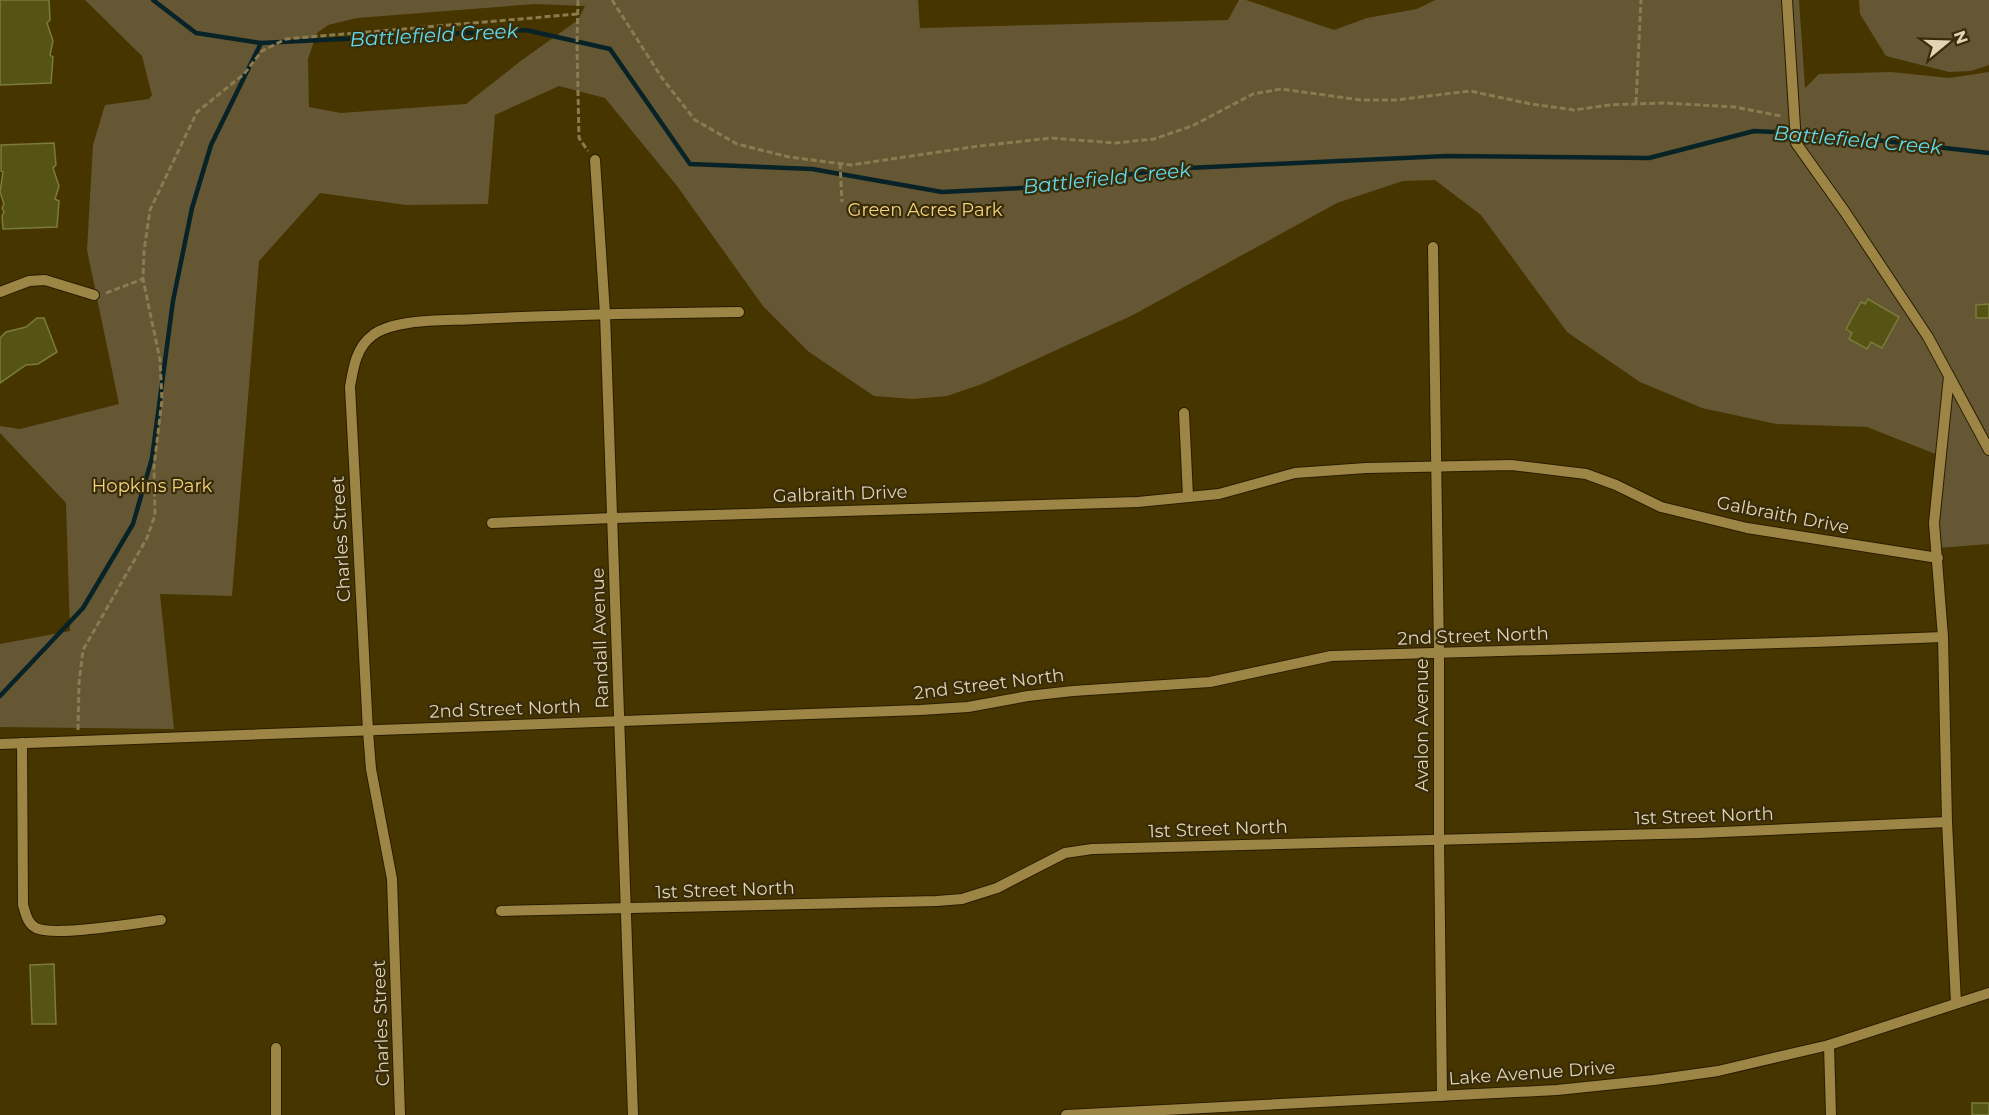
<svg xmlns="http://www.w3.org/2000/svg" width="1989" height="1115" font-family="Montserrat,sans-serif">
  <rect width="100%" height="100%" fill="#473500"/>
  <g fill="#655734" fill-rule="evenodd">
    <path d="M85,0H918L920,28L1228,20L1239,0H1246L1334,30L1367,18L1417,9L1435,0H1799L1805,88L1819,74L1891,72L1949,78L1989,72V544L1938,548V455L1867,427L1776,424L1702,408L1640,382L1567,332L1481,215L1435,180L1403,181L1337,203L1133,315L982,384L947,396L913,399L874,396L809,352L763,306L677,186L605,98L559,86L495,115L488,204L406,205L320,193L259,261L232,596L160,594L174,729L0,727V644L70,631L66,503L0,433V426L20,429L119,404L87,250L93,145L105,105L149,99L152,95L142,56ZM535,4L585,6L578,20L522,60L466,104L341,113L309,107L308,59L317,33L328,25L357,18Z"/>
    <polygon points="1859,0 1989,0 1989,65 1971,71 1949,72 1886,56 1860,14"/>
  </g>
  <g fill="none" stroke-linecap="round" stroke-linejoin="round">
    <g stroke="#082327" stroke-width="4.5">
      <polyline points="153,0 196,33 261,43 526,30 610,49 690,164 812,169 942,192 1042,187 1167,169 1446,156 1649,158 1754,131 1823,134 1989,153"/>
      <polyline points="0,696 83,608 133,524 152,458 173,301 192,208 211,145 261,43"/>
    </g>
  </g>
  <g fill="#555415" stroke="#7b7b3a" stroke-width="1.5">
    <polygon points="0,0 49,0 50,20 47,23 53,41 50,55 53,57 51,83 0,85"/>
    <polygon points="54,143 56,165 53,168 59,186 55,199 59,201 57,227 3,229 2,216 4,212 2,208 4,204 0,192 3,172 1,171 1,145"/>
    <polygon points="1868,299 1899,317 1882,348 1871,342 1867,349 1849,339 1852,333 1846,329 1861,302 1865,304"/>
    <polygon points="1989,304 1989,318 1976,318 1976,305"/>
    <polygon points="37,318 44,318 57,352 38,364 26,365 0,383 0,338 6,332 26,327"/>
    <polygon points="54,964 56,1024 32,1024 30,965"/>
    <rect x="1972" y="1103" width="17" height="12"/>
  </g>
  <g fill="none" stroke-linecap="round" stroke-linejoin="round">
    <defs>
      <g id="minor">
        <polyline points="1787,0 1796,143 1845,212 1928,337 1989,450"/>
        <polyline points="595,160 605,314 633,1115"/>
        <polyline points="1433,247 1439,653 1439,839 1442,1096"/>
        <polyline points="0,292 29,281 45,280 94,295"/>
        <polyline points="1949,376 1934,523 1943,637 1947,822 1956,1003"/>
        <polyline points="1184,413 1188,496"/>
        <polyline points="492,523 613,518 1138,502 1219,494 1295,473 1366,468 1511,465 1586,474 1616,485 1661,507 1747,528 1938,558"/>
        <path d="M22,743L23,905C26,914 27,923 36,928C54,937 137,923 161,920"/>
        <polyline points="0,744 920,710 968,707 1028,696 1073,691 1210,682 1331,656 1814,642 1943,637"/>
        <polyline points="501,911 937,901 962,899 997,888 1065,853 1092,849 1699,833 1947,822"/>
        <polyline points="1829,1045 1831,1115"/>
        <polyline points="276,1115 276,1048"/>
        <path d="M400,1115L392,879L371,769L368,731L350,387C353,369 356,347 373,335C395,318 447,321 475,319C563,315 651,313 739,312"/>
        <polyline points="1066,1115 1557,1090 1654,1080 1718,1071 1829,1045 1989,993"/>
      </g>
    </defs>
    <use href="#minor" stroke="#291d00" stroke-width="12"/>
    <g stroke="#8a7b50" stroke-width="3" stroke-dasharray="6 3" stroke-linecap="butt">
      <polyline points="578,0 577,46 579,138 588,151"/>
      <polyline points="612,0 662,78 695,120 737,144 789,157 851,165 979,146 1051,138 1115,143 1154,139 1192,126 1253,94 1281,89 1361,100 1395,100 1470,91 1531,104 1574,110 1609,105 1663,103 1735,107 1781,116"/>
      <polyline points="1636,103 1641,0"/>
      <polyline points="840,163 842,202"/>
      <polyline points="106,293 143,279"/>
      <polyline points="78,730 79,683 83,650 147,538 155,515 154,466 162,400 160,360 143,279 144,251 150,210 197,112 244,74 262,51 286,39 578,14"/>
    </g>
    <use href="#minor" stroke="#9d8546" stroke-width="10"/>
  </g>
  <g text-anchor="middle" stroke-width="4.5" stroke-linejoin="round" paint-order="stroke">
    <g font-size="18" fill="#f4d37d" stroke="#382c0a">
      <text x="925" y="216">Green Acres Park</text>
      <text x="152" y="492">Hopkins Park</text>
    </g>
    <g font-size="18" fill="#e0d4b5" stroke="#382c0a">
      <text transform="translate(840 494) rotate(-2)" y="6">Galbraith Drive</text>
      <text transform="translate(1783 515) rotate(11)" y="6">Galbraith Drive</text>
      <text transform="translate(341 539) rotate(-93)" y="6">Charles Street</text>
      <text transform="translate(1473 636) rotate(-2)" y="6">2nd Street North</text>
      <text transform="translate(600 638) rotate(-92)" y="6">Randall Avenue</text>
      <text transform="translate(989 684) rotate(-7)" y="6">2nd Street North</text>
      <text transform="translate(505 709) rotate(-2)" y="6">2nd Street North</text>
      <text transform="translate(1422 725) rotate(-90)" y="6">Avalon Avenue</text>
      <text transform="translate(1704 816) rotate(-2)" y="6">1st Street North</text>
      <text transform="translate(1218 829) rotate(-2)" y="6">1st Street North</text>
      <text transform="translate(725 890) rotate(-2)" y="6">1st Street North</text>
      <text transform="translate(381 1023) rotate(-92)" y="6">Charles Street</text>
      <text transform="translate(1532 1073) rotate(-4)" y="6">Lake Avenue Drive</text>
    </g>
    <g font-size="20" font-style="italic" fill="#60dcef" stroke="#382c0a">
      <text transform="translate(434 35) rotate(-3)" y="7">Battlefield Creek</text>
      <text transform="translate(1858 140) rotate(5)" y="7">Battlefield Creek</text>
      <text transform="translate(1107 178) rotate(-6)" y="7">Battlefield Creek</text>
    </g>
  </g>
  <g transform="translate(1947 42) rotate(71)" stroke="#382c0a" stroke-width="4.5" paint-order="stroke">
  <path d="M0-4.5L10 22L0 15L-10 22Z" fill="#e0d4b5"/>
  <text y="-9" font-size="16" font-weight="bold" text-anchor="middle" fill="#e0d4b5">N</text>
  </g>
</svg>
